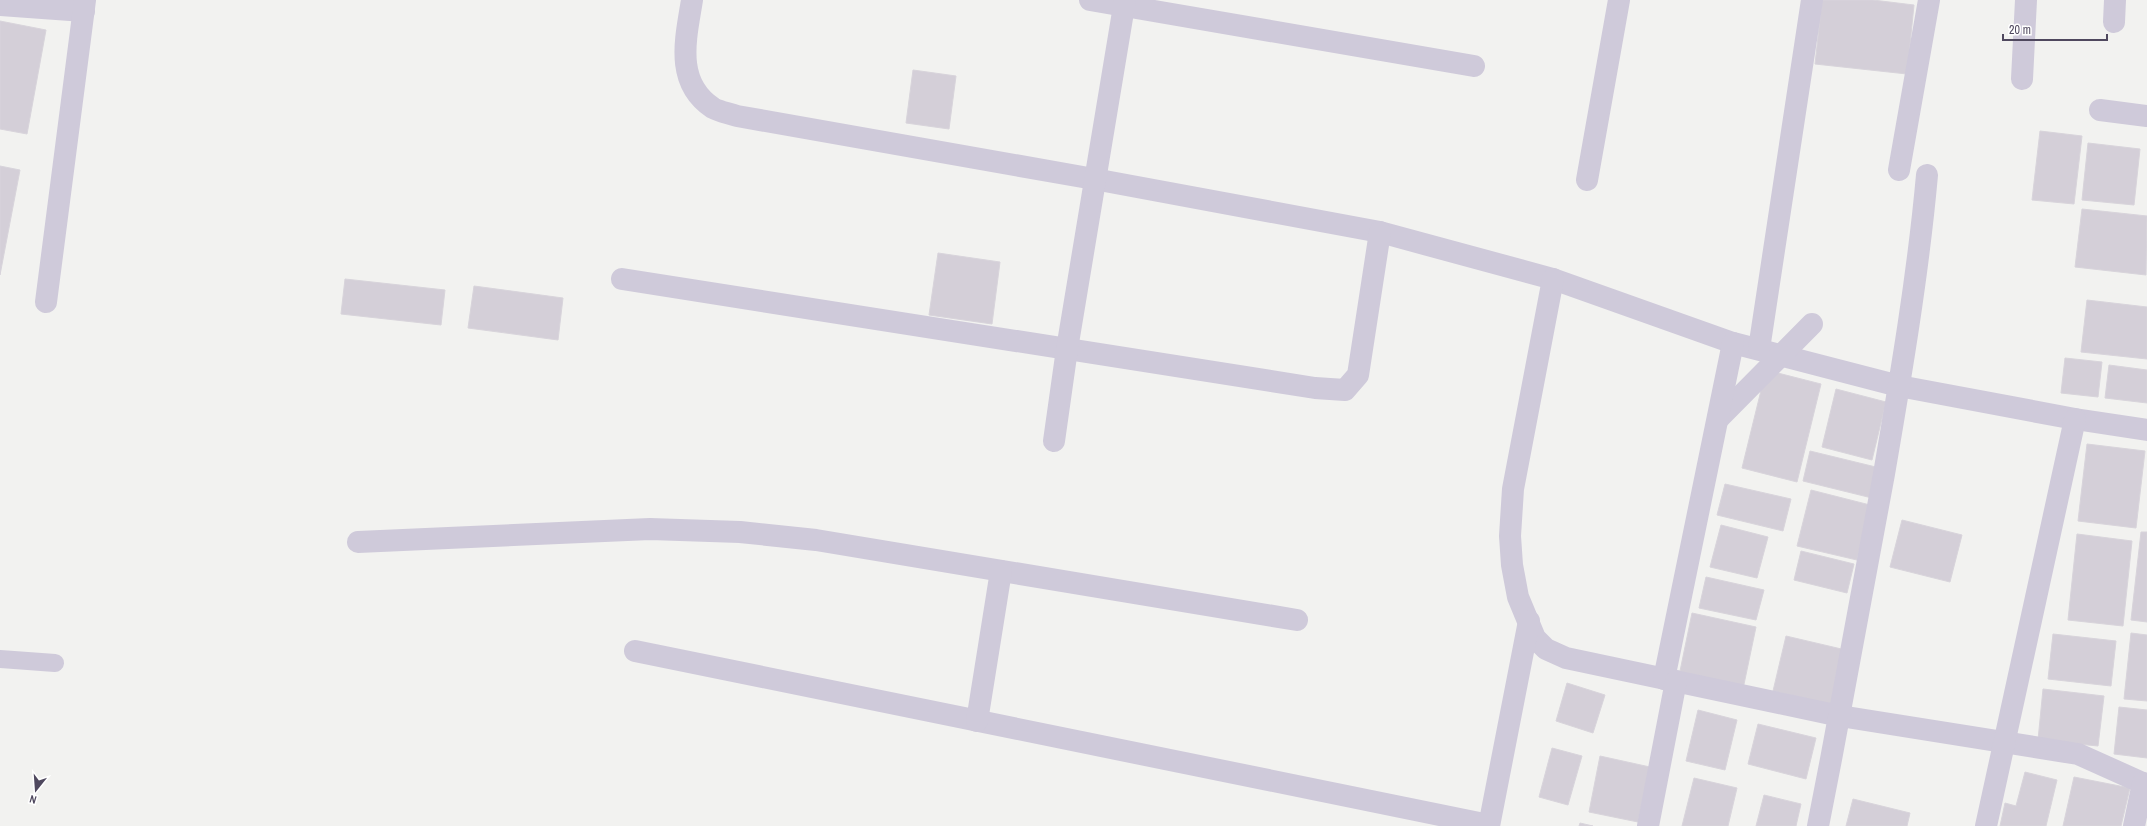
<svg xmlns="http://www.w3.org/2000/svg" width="2147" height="826" font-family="'Archivo Narrow',sans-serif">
  <rect width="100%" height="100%" fill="#f2f2f0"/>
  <g fill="#d4cfd8" stroke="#d8d4db">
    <polygon points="1822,0 1873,0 1914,5 1907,74 1815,64"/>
    <polygon points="0,21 46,30 27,134 0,129"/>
    <polygon points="913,70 956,76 949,129 906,123"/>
    <polygon points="2040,131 2082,136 2074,204 2032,200"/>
    <polygon points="2088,143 2140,149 2134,205 2082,200"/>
    <polygon points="0,166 20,170 0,275"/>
    <polygon points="2082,209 2147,216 2146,275 2075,267"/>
    <polygon points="938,253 1000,262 992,324 929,315"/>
    <polygon points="345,279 445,290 441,325 341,314"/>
    <polygon points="474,286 563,298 558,340 468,328"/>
    <polygon points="2087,300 2147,307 2147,359 2081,352"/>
    <polygon points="2065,358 2102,362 2098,397 2061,393"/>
    <polygon points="2109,365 2147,370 2147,403 2105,398"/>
    <polygon points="1766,370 1821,384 1797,482 1742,468"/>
    <polygon points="1836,389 1886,402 1872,460 1822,447"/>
    <polygon points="2087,444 2145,451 2136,528 2078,521"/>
    <polygon points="1810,451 1884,469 1876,499 1803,481"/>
    <polygon points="1725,484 1791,499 1783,531 1717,515"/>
    <polygon points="1811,490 1870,505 1857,560 1797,546"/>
    <polygon points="1902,520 1962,535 1950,582 1890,567"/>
    <polygon points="1721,525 1768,537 1757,578 1710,567"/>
    <polygon points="2141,532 2147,532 2147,622 2131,620"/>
    <polygon points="2077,534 2132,541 2123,626 2068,620"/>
    <polygon points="1801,551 1854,564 1847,593 1794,580"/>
    <polygon points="1706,577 1764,590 1756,620 1699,608"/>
    <polygon points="1692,613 1756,627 1743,689 1679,676"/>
    <polygon points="2131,633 2147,635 2147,701 2124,699"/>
    <polygon points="2053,634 2116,641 2111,686 2048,679"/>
    <polygon points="1786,636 1850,651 1836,707 1773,691"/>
    <polygon points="1567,683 1605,695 1593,733 1556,721"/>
    <polygon points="2043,689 2104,696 2098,746 2038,740"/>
    <polygon points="2119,707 2147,710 2147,758 2114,754"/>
    <polygon points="1698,710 1737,720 1725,770 1686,761"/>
    <polygon points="1758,724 1816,738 1806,779 1748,764"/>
    <polygon points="1552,748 1582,756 1568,805 1539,797"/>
    <polygon points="1600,756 1650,767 1638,822 1589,812"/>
    <polygon points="2025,772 2057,780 2046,826 2000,826 2005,803 2016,806"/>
    <polygon points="2074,777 2130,788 2121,826 2063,826"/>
    <polygon points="1694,778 1737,788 1728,826 1682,826"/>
    <polygon points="1764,795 1801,804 1796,826 1756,826"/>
    <polygon points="1853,799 1910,813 1907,826 1846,826"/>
    <polygon points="1580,823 1593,826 1579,826"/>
  </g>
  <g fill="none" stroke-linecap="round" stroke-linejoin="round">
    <polyline stroke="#cfcada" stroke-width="18" points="0,659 55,663"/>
    <g stroke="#cfcada" stroke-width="22">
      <path d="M692,0C686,38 674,82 713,108C720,112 729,113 737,116L1094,179L1380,232L1553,279L1733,343L1899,386L2075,419L2147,430"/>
      <polyline points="1090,0 1474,66"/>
      <polyline points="0,5 84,11"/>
      <polyline points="2114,22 2115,0"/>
      <polyline points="2022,79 2026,0"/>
      <polyline points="2100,110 2147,116"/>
      <polyline points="1899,170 1929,0"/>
      <polyline points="1587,180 1619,0"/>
      <polyline points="622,279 1315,388 1345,390 1358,375 1380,232"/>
      <polyline points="1553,279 1513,489 1510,536 1512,565 1518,597 1535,638 1546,649 1566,658 1840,716 2078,754 2147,785"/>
      <polyline points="46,302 85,0"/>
      <polyline points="1759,349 1812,0"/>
      <polyline points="1718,419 1812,324"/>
      <polyline points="1054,441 1067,349 1125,0"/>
      <polyline points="358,542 650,529 740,532 816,540 1297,620"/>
      <polyline points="635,651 1489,825"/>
      <polyline points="1664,679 1733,343"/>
      <polyline points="977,721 1001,571"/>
      <polyline points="1489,826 1529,621"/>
      <polyline points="1648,826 1676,681"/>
      <path d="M1818,826C1841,709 1863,592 1884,474C1901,375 1918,275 1927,175"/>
      <polyline points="1986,826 2075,419"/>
      <polyline points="2134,826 2143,783"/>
    </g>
  </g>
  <g transform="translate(36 790) rotate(197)" stroke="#ffffff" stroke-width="3" paint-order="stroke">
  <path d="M0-3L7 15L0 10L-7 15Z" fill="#4f485e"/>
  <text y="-6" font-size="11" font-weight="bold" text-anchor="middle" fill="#4f485e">N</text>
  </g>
  <path d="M2003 34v6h104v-6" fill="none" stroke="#4f485e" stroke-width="2"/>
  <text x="2009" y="34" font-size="12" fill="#4f485e" stroke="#ffffff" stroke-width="3" paint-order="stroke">20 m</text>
</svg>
